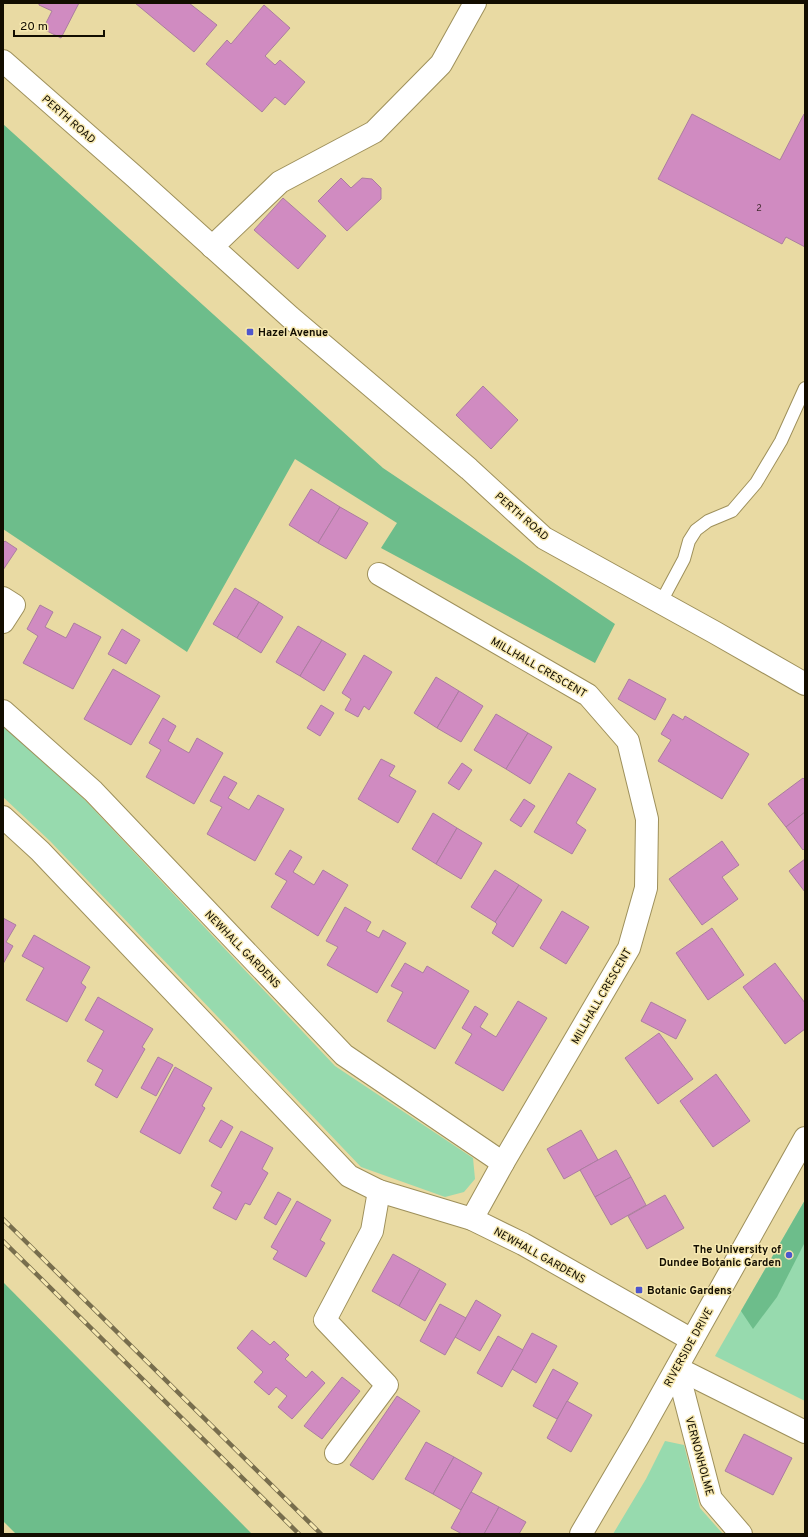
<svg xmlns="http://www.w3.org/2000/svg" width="808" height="1537" font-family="Overpass,sans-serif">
  <rect width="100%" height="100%" fill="#e9daa3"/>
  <g fill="#97daae">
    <polygon points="3,725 85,800 335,1066 473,1158 475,1179 464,1192 445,1197 361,1167 50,841 3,797"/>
    <polygon points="805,1200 805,1401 715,1356"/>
    <polygon points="665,1441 684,1445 700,1508 723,1534 613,1534 646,1479"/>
  </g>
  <g fill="#6dbd8b">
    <polygon points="3,124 383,468 615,624 595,663 381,548 397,523 295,459 187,652 3,529"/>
    <polygon points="805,1200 805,1242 777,1297 753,1329 741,1311"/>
    <polygon points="3,1282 252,1534 16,1534 3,1521"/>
  </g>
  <g fill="#d08bc1" stroke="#ab7da0">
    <polygon points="39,3 79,3 61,38 43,29 52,11 39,5"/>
    <polygon points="135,3 189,3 217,25 194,52"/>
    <polygon points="264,5 290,28 265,56 275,65 280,60 305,82 285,105 275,97 262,112 206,64 227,40 231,44"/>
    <polygon points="692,114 780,160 804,114 805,115 805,247 786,237 782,244 658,179"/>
    <polygon points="341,178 351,188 362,178 372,179 381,188 381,199 347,231 318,201"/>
    <polygon points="283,198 326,236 298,269 254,230"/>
    <polygon points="483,386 518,420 491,449 456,415"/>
    <polygon points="311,489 340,507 318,543 289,525"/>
    <polygon points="340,507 368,523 346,559 318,543"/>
    <polygon points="5,541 17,549 3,570 3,543"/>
    <polygon points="235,588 259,602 237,638 213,624"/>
    <polygon points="259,602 283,617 261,653 237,638"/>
    <polygon points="40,605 53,612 45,627 66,638 74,623 101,637 73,689 23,663 38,636 27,629"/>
    <polygon points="298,626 322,640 300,676 276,662"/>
    <polygon points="122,629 140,640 126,664 108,654"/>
    <polygon points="322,640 346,654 324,691 300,676"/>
    <polygon points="364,655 392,672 369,710 364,706 358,717 345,710 351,699 342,693"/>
    <polygon points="113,669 160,696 131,745 84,719"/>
    <polygon points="436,677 459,691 437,728 414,713"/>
    <polygon points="629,679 666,699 655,720 618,699"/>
    <polygon points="459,691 483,706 461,742 437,728"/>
    <polygon points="321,705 334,713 320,736 307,728"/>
    <polygon points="496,714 528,733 506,769 474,750"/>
    <polygon points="673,714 683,720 685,716 749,754 722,799 658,761 671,740 661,734"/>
    <polygon points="163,718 176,726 168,741 189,753 197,738 223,753 194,804 146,777 161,750 149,743"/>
    <polygon points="528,733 552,747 530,784 506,769"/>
    <polygon points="381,759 395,766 389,776 416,791 398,823 358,799"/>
    <polygon points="462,763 472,770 459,790 448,783"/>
    <polygon points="569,773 596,789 576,823 586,830 572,854 534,832"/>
    <polygon points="224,776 237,783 228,798 249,810 258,795 284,809 255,861 207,834 222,807 210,801"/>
    <polygon points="803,778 805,780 805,812 786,827 768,804"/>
    <polygon points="524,799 535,806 521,827 510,820"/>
    <polygon points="805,812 805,848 803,850 786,827"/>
    <polygon points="433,813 457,828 436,864 412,849"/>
    <polygon points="457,828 482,843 461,879 436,864"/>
    <polygon points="722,841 739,865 722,877 738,899 702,925 669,879"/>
    <polygon points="290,850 302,857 293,872 314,885 323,870 348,885 318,936 271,907 287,881 275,874"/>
    <polygon points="805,859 805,892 789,871"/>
    <polygon points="495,870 519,885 495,922 471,907"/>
    <polygon points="519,885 542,900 513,947 492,933 497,924 495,922"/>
    <polygon points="345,907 371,922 366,931 379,938 383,930 406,943 377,993 327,965 338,947 326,941"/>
    <polygon points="562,911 589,927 566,964 540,948"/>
    <polygon points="3,918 16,925 6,942 13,946 3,964"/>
    <polygon points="712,928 744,975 708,1000 676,953"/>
    <polygon points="34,935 90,967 81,983 86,987 67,1022 26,1000 44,968 22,956"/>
    <polygon points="405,963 423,973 427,966 469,991 435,1049 387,1021 403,992 391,986"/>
    <polygon points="775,963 805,1003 805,1029 785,1044 743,987"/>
    <polygon points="98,997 153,1029 142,1047 145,1049 117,1098 95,1085 103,1070 87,1061 104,1031 85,1020"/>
    <polygon points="518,1001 547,1018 503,1091 455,1063 472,1034 462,1028 475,1006 488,1014 480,1027 496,1037"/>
    <polygon points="651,1002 686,1020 676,1039 641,1021"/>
    <polygon points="659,1033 693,1079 658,1104 625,1058"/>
    <polygon points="158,1057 173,1065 156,1096 141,1088"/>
    <polygon points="175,1067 212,1088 202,1106 205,1108 180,1154 140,1132"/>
    <polygon points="716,1074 750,1121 713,1147 680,1101"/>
    <polygon points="221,1120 233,1127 221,1148 209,1141"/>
    <polygon points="581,1130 598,1160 564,1179 547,1149"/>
    <polygon points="241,1131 273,1148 262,1169 268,1173 250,1205 245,1203 236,1220 213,1208 222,1192 211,1186"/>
    <polygon points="616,1150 631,1177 595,1197 580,1170"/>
    <polygon points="631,1177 646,1205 611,1225 595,1197"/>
    <polygon points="278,1192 291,1199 276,1225 264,1218"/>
    <polygon points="665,1195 684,1228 647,1249 628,1216"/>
    <polygon points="297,1201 331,1220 320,1240 325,1243 306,1277 273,1259 278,1251 271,1247"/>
    <polygon points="393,1254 420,1269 399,1306 372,1291"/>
    <polygon points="420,1269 446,1284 425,1321 399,1306"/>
    <polygon points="476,1300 501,1315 480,1351 455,1337"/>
    <polygon points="440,1304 466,1318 445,1355 420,1341"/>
    <polygon points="252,1330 270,1345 274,1341 289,1355 285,1359 306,1378 312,1371 325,1383 292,1419 278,1407 287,1396 276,1387 269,1395 254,1382 263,1372 237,1348"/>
    <polygon points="532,1333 557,1346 536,1383 512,1369"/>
    <polygon points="498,1336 523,1350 502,1387 477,1373"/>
    <polygon points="553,1369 578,1383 557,1419 533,1406"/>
    <polygon points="342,1377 360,1391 322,1439 304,1426"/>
    <polygon points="397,1396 420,1411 373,1480 350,1465"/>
    <polygon points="567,1401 592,1415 571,1452 547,1438"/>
    <polygon points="744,1434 792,1458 773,1495 725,1471"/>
    <polygon points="426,1442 454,1457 433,1494 405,1479"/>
    <polygon points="454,1457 482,1473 461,1510 433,1494"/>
    <polygon points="471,1492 499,1507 484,1534 462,1534 451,1528"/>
    <polygon points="499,1507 526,1522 519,1534 484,1534"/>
  </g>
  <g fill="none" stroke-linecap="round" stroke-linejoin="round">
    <defs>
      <polyline id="lane" points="661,602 684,559 689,541 696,530 708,521 732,511 756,483 781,441 805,388"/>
      <g id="street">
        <polyline points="212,247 280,182 374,132 441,64 475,3"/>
        <polyline points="379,574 588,695 628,741 647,819 646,888 629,948 503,1163 472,1219"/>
        <polyline points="3,598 14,605 3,622"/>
        <polyline points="3,711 93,791 344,1055 503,1163"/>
        <polyline points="3,817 40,851 349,1176 379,1191 472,1219 523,1244 692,1340"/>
        <polyline points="677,1368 711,1499 741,1534"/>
        <polyline points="677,1368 805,1432"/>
        <polyline points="336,1453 387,1385 325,1320 372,1231 379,1191"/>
      </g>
      <g id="secondary">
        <polyline points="3,61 135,177 290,317 469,469 544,538 714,632 805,684"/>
        <polyline points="581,1534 639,1435 805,1138"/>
      </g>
    </defs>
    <use href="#lane" stroke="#9e905b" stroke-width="14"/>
    <use href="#street" stroke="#9e905b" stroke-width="24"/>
    <use href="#secondary" stroke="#9e905b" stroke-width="24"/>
    <use href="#lane" stroke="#fff" stroke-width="12"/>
    <use href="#street" stroke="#fff" stroke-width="22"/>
    <use href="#secondary" stroke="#fff" stroke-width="22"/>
    <defs>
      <g id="rail">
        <polyline points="3,1219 321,1534"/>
        <polyline points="3,1241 299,1534"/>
      </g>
    </defs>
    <use href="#rail" stroke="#786e4d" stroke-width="4.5"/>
    <use href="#rail" stroke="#f6e8b0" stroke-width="3" stroke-dasharray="9" stroke-linecap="butt"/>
  </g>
  <g fill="#4e56cc" stroke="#f6e8b0" stroke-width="1.5">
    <rect x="246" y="328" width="8" height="8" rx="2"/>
    <circle cx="789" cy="1255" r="4"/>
    <rect x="635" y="1286" width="8" height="8" rx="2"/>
  </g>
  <g text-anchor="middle" stroke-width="3" stroke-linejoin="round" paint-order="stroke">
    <g font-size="9" fill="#422c30">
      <text x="759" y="211">2</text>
    </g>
    <g font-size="11" fill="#120d00" stroke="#f6e8b0">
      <text transform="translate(69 119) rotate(41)" y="4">PERTH ROAD</text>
      <text transform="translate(522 516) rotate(41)" y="4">PERTH ROAD</text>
      <text transform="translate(539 667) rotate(30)" y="4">MILLHALL CRESCENT</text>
      <text transform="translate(243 949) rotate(46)" y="4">NEWHALL GARDENS</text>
      <text transform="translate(601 996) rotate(-60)" y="4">MILLHALL CRESCENT</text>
      <text transform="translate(540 1255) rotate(29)" y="4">NEWHALL GARDENS</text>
      <text transform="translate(688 1347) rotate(-61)" y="4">RIVERSIDE DRIVE</text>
      <text transform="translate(700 1456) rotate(75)" y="4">VERNONHOLME</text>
    </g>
    <g font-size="11" font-weight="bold" fill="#120d00" stroke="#f6e8b0" text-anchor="start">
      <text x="258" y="336">Hazel Avenue</text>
      <text x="781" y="1253" text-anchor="end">The University of<tspan x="781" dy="13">Dundee Botanic Garden</tspan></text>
      <text x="647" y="1294">Botanic Gardens</text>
    </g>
  </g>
  <rect width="808" height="1537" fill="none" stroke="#120d00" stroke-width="8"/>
  <path d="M14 30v6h90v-6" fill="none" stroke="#120d00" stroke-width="2"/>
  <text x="20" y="30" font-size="12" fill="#120d00" stroke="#f6e8b0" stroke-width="3" paint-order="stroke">20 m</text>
</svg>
